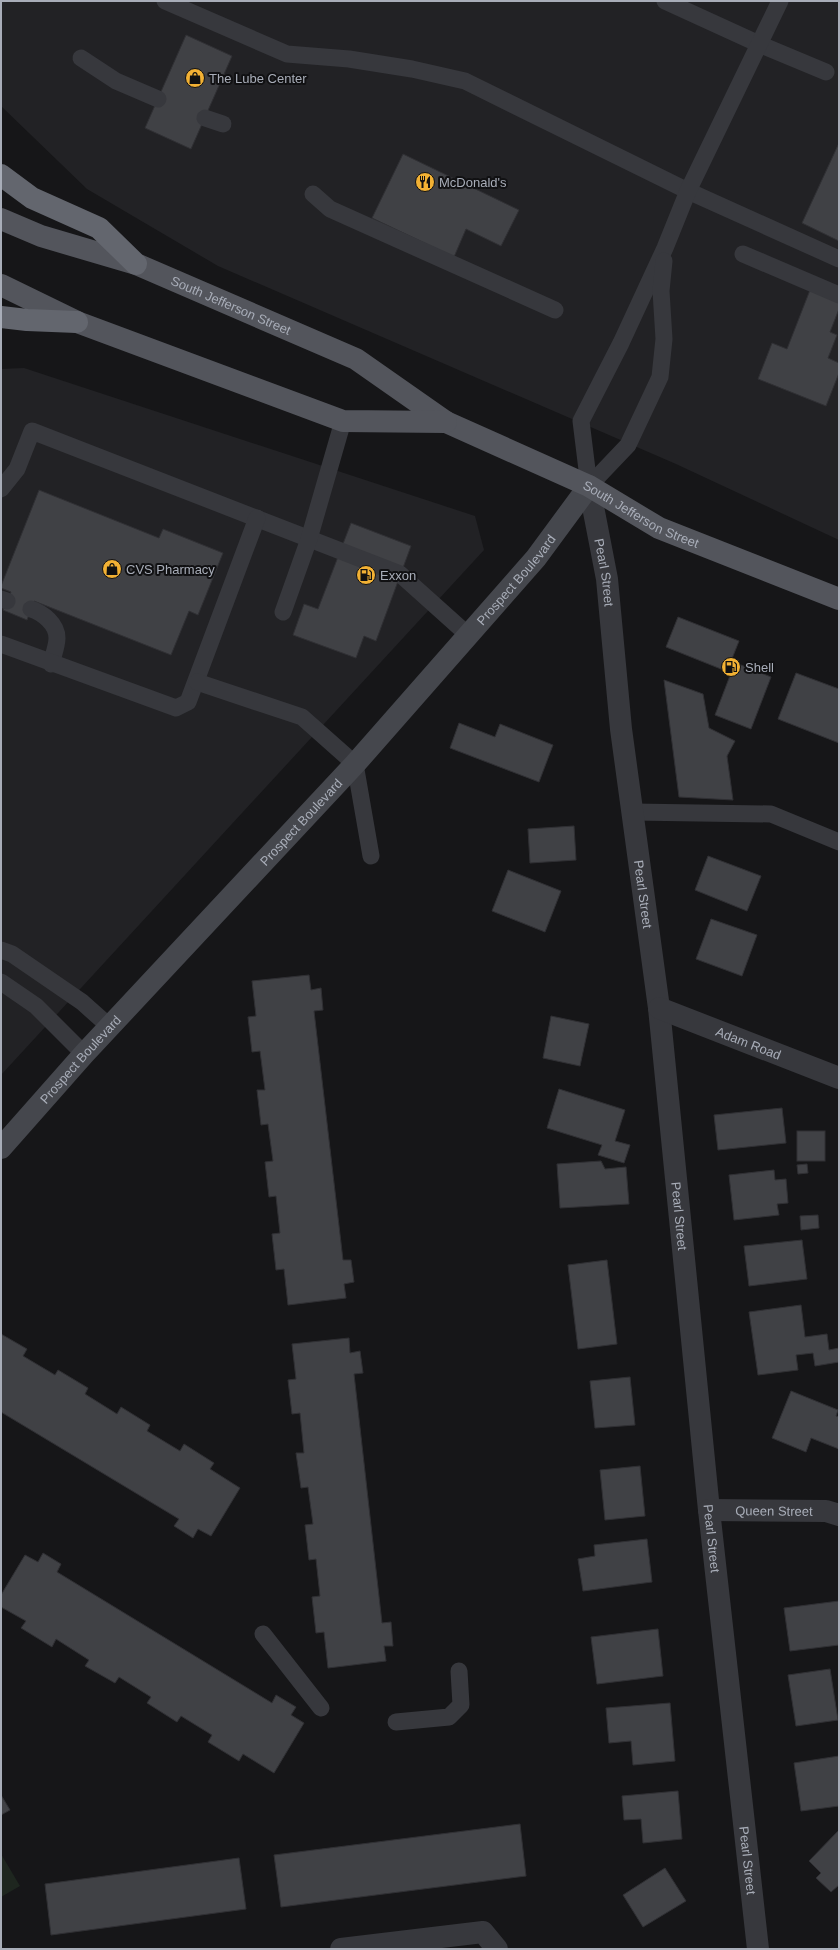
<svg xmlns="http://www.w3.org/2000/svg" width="840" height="1950" font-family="Helvetica,sans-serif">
  <rect width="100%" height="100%" fill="#161618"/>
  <g fill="#222225">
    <polygon points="1,1 839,1 839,540 676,464 218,266 87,189 1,106"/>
    <polygon points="24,368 475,516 484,550 1,1075 1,369"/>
  </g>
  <polygon fill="#1e261f" points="1,1854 20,1886 1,1897"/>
  <g fill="#404145" stroke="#303034">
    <polygon points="186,35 232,56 191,149 145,128"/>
    <polygon points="839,143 839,241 802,223"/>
    <polygon points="403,154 519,210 501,246 466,229 454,257 372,218"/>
    <polygon points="810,290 839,301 839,309 830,332 837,335 828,358 839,363 839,373 826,406 758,379 772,343 787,349"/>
    <polygon points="39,490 159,538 163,529 223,553 198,615 189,611 171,655 34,601 27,620 3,610 11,592 1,588 1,586"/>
    <polygon points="351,523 411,546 376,641 364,636 356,658 293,635 304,604 318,609"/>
    <polygon points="678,617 739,641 731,661 771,677 751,729 715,715 731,673 666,647"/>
    <polygon points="796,673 839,689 839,743 778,719"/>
    <polygon points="664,680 703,694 709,728 735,741 727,756 733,800 679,797"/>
    <polygon points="459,723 495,737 500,724 553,745 539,782 450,748"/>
    <polygon points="574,826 576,860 530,863 528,829"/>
    <polygon points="708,856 761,876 747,911 695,890"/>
    <polygon points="508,870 561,891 545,932 492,911"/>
    <polygon points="711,919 757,935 742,976 696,959"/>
    <polygon points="309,975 311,990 321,988 323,1010 314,1011 343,1260 351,1260 354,1282 344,1284 346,1298 288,1305 284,1269 276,1270 272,1234 280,1233 276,1196 269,1197 265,1162 273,1161 268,1124 261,1125 257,1090 265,1090 260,1051 252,1052 248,1017 256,1016 252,981"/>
    <polygon points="551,1016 589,1024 580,1066 543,1058"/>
    <polygon points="559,1089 625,1110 615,1141 630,1145 624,1163 598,1155 602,1145 547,1128"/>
    <polygon points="782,1108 786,1143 718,1150 714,1115"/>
    <rect x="797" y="1131" width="28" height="30"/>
    <polygon points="601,1161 605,1169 626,1167 629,1204 560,1208 557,1164"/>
    <polygon points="807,1164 808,1173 798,1174 797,1165"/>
    <polygon points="774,1170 775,1180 786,1179 788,1203 777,1204 779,1215 734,1220 729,1175"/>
    <polygon points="818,1215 819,1228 801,1230 800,1216"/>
    <polygon points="802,1240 807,1279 749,1286 744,1246"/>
    <polygon points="607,1260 617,1344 578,1349 568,1265"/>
    <polygon points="801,1305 805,1337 827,1334 829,1350 839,1348 839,1362 815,1366 813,1353 796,1355 798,1370 758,1375 749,1312"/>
    <polygon points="1,1334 27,1349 23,1356 55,1375 58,1370 88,1388 85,1394 117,1414 121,1407 150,1425 147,1431 180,1451 184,1444 214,1463 210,1469 240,1488 211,1536 198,1529 193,1538 174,1526 179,1519 1,1412"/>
    <polygon points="349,1338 350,1353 360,1351 363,1373 354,1374 382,1623 391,1622 393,1646 384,1646 386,1661 328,1668 324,1632 316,1633 312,1597 320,1596 316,1559 309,1560 305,1525 313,1524 308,1487 301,1488 296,1453 304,1453 300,1413 292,1414 288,1380 296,1379 292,1344"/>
    <polygon points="630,1377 635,1425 595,1428 590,1381"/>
    <polygon points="791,1391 838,1410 836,1416 839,1417 839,1449 811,1438 806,1452 772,1438"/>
    <polygon points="640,1466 645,1516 605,1520 600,1470"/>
    <polygon points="647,1539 652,1582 583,1591 578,1559 595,1556 594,1545"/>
    <polygon points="43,1553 61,1564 57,1572 272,1703 276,1695 296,1707 291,1715 304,1723 274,1773 243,1754 239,1761 208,1742 212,1735 181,1716 177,1722 147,1703 151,1697 119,1677 115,1683 85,1666 89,1660 56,1639 52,1647 21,1628 26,1621 1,1607 1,1595 25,1555 38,1562"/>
    <polygon points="839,1601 839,1645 790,1651 784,1608"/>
    <polygon points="658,1629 663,1676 597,1684 591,1637"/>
    <polygon points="830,1669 838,1720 796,1726 788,1675"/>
    <polygon points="670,1703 675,1761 633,1765 631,1741 609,1743 606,1708"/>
    <polygon points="839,1756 839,1806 801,1811 794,1763"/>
    <polygon points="678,1791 682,1839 643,1843 641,1819 624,1820 622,1796"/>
    <polygon points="1,1795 10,1810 1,1815"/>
    <polygon points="520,1824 526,1876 281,1907 274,1855"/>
    <polygon points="839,1830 839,1885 831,1892 816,1878 821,1873 809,1861"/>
    <polygon points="239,1858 246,1909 51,1935 45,1884"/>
    <polygon points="665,1868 686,1901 643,1927 623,1895"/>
  </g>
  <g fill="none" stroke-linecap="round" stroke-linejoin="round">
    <g stroke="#37383d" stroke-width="17">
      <polyline points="165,1 287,54 349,59 412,69 465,81 688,191 839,259"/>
      <polyline points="665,1 759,44 826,72"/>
      <polyline points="81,58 116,81 158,99"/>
      <polyline points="205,118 223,124"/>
      <polyline points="313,194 330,209 555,310"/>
      <polyline points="743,254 839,295"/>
      <polyline points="589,486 581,421 621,343 665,248 688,191 780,1"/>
      <polyline points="589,486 628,445 660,377 664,339 661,291 664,261"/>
      <polyline points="1,489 17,469 32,431 400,574 468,635"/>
      <polyline points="1,599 7,601"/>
      <path d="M31,609C43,613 57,624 57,638C57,646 53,656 51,664"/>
      <polyline points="283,612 309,539 343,421"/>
      <polyline points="1,644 176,708 188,702 257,518"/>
      <polyline points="197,682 302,717 355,764 371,856"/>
      <polyline points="633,812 771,814 839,842"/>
      <polyline points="1,950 12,954 82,1002 110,1027"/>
      <polyline points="1,982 36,1006 84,1054"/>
      <polyline points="263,1634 321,1708"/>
      <polyline points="396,1722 449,1717 461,1705 459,1671"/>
    </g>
    <g stroke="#37383d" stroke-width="22">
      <path id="s1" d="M589,486L607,579L621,729L659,1008L709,1510L758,1949"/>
      <path id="s2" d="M659,1008L839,1078"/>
      <path id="s3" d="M709,1510L826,1511L839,1515"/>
      <polyline points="341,1949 483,1932 497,1949"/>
    </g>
    <path stroke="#45474d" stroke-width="22" id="s4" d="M1,1148L84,1054L355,764L536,558L589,486"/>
    <g stroke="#53555c" stroke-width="22">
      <path id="s5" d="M1,219L41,236L136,264L356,359L446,422L589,486L659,528L839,599"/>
      <polyline points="1,285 77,322 343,421 446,422"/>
    </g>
    <g stroke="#63666e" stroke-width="22">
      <polyline points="1,175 32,198 99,228 136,264"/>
      <polyline points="1,317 27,320 77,322"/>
    </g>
  </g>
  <defs>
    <symbol id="shop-disc" viewBox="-11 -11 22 22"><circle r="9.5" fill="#f2b134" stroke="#111113"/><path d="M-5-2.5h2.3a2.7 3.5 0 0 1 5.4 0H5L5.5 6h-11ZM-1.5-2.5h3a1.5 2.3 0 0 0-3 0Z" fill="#111"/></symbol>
    <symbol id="restaurant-disc" viewBox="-11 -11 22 22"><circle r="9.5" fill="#f2b134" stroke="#111113"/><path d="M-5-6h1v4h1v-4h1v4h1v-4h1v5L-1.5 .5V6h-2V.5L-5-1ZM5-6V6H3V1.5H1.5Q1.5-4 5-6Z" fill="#111"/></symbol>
    <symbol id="fuel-disc" viewBox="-11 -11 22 22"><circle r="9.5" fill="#f2b134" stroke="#111113"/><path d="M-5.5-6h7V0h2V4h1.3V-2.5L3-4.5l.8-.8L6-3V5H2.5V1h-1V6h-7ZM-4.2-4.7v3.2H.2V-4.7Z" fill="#111"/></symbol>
  </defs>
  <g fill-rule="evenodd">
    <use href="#shop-disc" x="184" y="67" width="22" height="22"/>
    <use href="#restaurant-disc" x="414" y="171" width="22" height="22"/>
    <use href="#shop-disc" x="101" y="558" width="22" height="22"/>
    <use href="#fuel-disc" x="355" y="564" width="22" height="22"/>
    <use href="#fuel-disc" x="720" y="656" width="22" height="22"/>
  </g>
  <g text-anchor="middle" stroke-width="4" stroke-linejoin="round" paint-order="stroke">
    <g font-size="13" fill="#a8adb8" stroke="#111113" text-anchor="start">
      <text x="209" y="83">The Lube Center</text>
      <text x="439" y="187">McDonald's</text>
      <text x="126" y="574">CVS Pharmacy</text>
      <text x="380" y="580">Exxon</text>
      <text x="745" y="672">Shell</text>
    </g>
    <g font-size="13" fill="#a8adb8" stroke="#111113">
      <text dy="5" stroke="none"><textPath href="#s5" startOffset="246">South Jefferson Street</textPath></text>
      <text dy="5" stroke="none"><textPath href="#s5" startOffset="708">South Jefferson Street</textPath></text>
      <text dy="5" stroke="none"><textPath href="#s1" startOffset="88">Pearl Street</textPath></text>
      <text dy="5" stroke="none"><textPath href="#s4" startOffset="767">Prospect Boulevard</textPath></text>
      <text dy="5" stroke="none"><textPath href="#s4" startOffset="443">Prospect Boulevard</textPath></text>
      <text dy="5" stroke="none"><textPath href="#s1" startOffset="412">Pearl Street</textPath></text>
      <text dy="5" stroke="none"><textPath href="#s2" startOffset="96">Adam Road</textPath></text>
      <text dy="5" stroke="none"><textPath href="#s4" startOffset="119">Prospect Boulevard</textPath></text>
      <text dy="5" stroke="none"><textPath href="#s1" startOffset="736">Pearl Street</textPath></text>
      <text dy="5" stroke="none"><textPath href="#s3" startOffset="65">Queen Street</textPath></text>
      <text dy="5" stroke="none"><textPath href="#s1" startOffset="1060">Pearl Street</textPath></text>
      <text dy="5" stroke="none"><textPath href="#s1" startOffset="1384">Pearl Street</textPath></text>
    </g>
  </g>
  <rect width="840" height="1950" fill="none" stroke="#a8adb8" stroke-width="4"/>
</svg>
